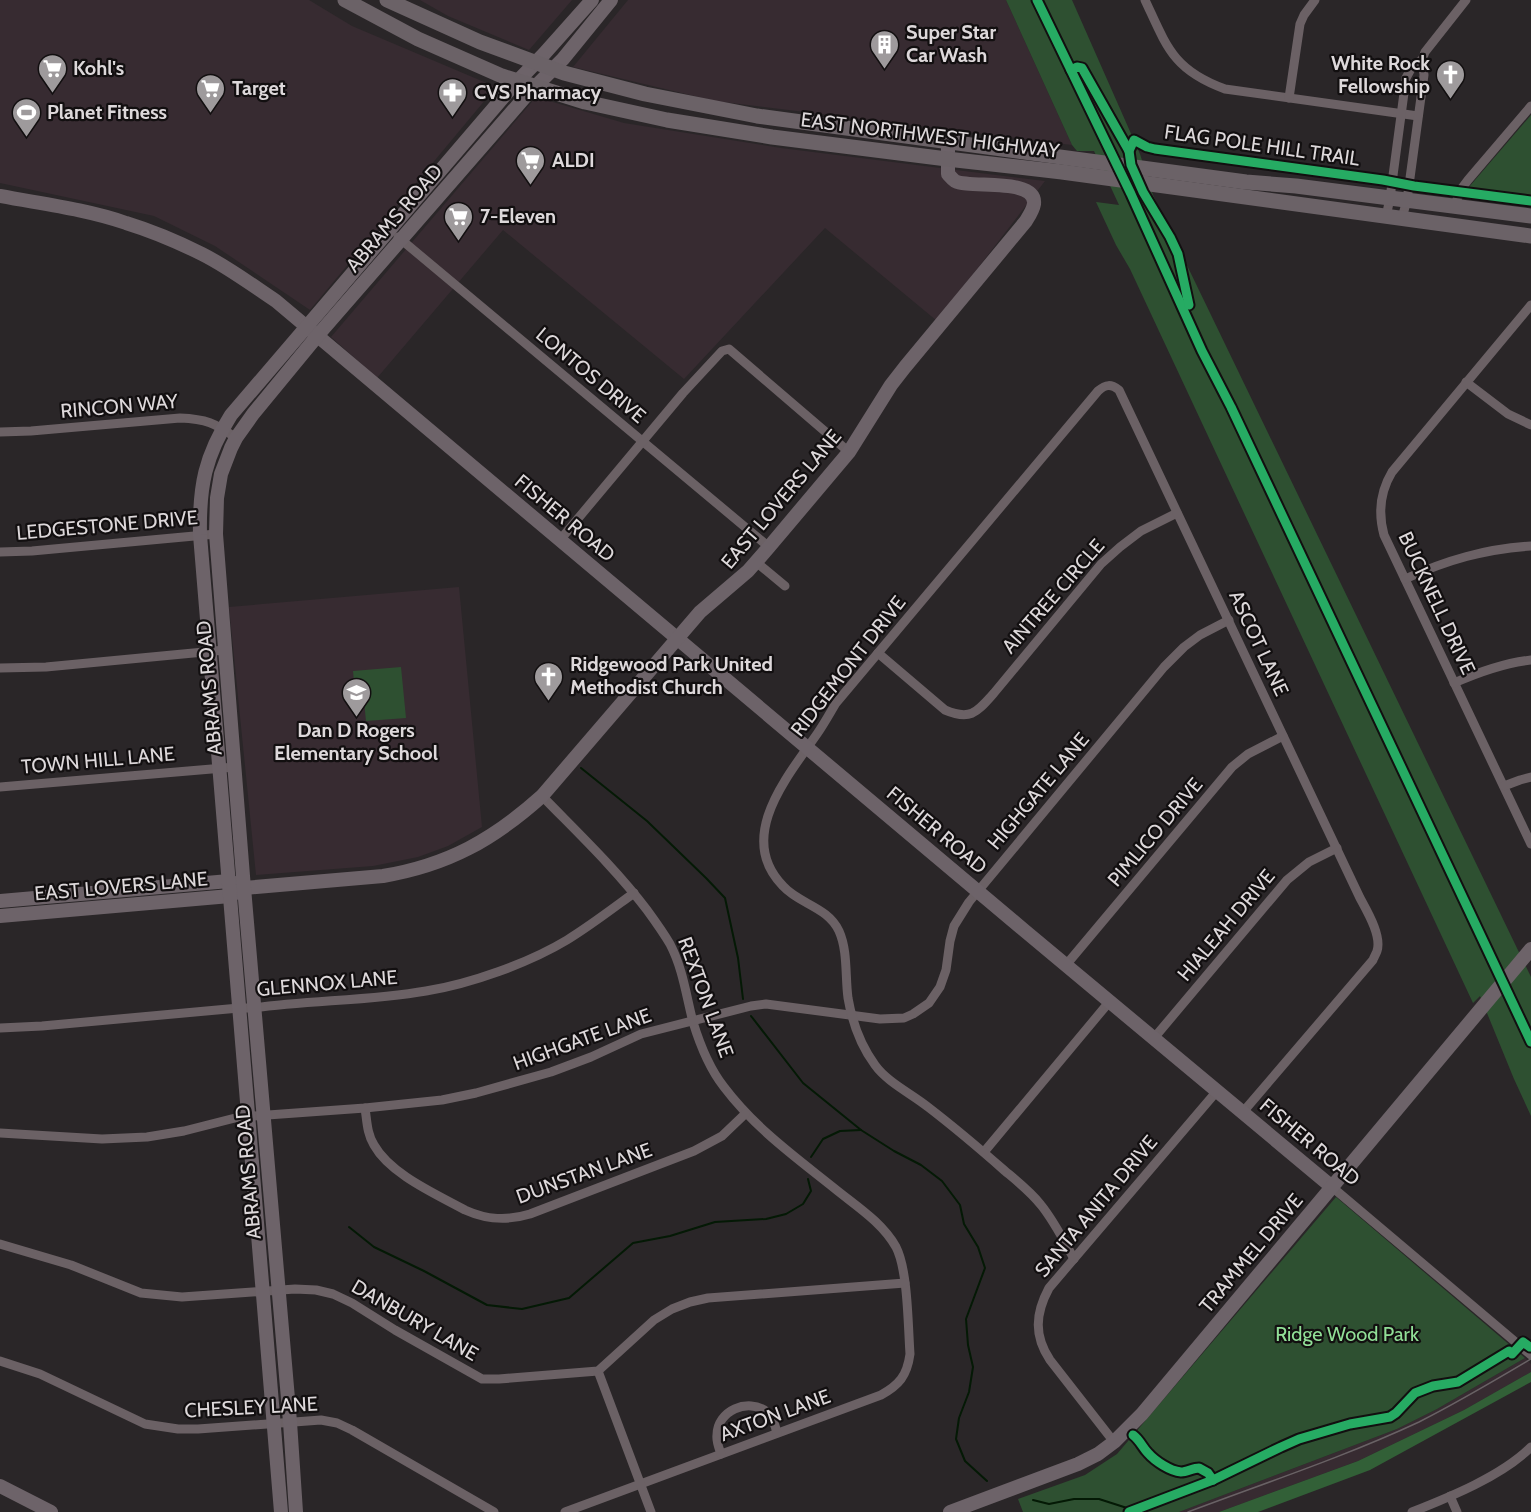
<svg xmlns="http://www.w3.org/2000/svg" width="1531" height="1512" font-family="Cabin,sans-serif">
  <rect width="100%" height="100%" fill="#2a2628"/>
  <g fill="#372b31">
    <polygon points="0,0 309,0 352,26 496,87 310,310 215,246 154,216 0,183"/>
    <polygon points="420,0 572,0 529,50 448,16"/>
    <polygon points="628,0 1006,0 1072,145 715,101 573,67"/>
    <polygon points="536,97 624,123 781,148 1045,181 937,321 825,228 684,379 503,230 377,378 331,337"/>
    <polygon points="459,587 482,827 448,846 418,857 373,866 256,875 229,607"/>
    <polygon points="1525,1358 1531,1364 1531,1372 1464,1410 1358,1461 1219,1512 1179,1512 1397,1429 1437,1409"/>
  </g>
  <g fill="#2e5031">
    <polygon points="1006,0 1072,0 1140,154 1153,195 1531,977 1531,1116 1514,1079 1480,996 1473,1003 1130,269 1116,245 1096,202 1119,205 1094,151 1077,151 1072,145"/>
    <polygon points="1531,115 1531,199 1472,191 1470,189 1469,187"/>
    <polygon points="401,667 406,718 366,721 364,701 356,702 353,671"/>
    <polygon points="1336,1197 1525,1358 1437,1409 1397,1429 1179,1512 1023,1512 1018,1499 1085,1475 1117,1454"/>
  </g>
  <polygon fill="#326037" points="1531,1372 1531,1382 1370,1470 1258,1512 1219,1512 1358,1461 1464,1410"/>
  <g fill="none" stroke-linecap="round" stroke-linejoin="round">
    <g stroke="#041905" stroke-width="2">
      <polyline points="581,768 647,821 706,878 725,898 738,958 743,999"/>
      <polyline points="751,1016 803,1083 861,1130 894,1151 921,1165 942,1181 960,1205 964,1224 978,1247 985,1268 966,1319 968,1345 973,1367 969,1392 959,1418 956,1439 965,1461 987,1481"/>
      <polyline points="811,1157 823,1139 840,1131 861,1130"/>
      <polyline points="349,1227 374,1247 424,1271 487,1305 522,1309 569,1298 633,1243 670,1236 715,1222 766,1219 786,1214 803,1204 811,1191 808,1179"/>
      <polyline points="1033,1500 1049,1504 1074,1499 1099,1499 1127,1508"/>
    </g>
    <g stroke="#6b6165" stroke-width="9">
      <path d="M1145,0C1167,47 1173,70 1225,89L1418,116"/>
      <polyline points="1289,98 1300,24 1304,15 1315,0"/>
      <polyline points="1454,206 1462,188 1468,180 1531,106"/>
      <polyline points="1386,217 1390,198 1406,78 1413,65 1422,60"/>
      <polyline points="1402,218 1407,200 1424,75 1422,60 1425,52 1466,0"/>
      <polyline points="398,237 769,547"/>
      <path d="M1531,305L1392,472C1380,492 1378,513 1384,535L1531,844"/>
      <polyline points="1466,382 1508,414 1531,425"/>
      <path d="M0,432L31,431L180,418C206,419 215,423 236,438"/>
      <polyline points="560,540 683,393 722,351 729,349 849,452"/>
      <polyline points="0,552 32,551 216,534"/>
      <polyline points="756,562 785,586"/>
      <path d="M1405,579C1447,560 1485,549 1531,546"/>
      <path d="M878,653L945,710C971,721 977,712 994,693L1101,564L1120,547L1141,531L1177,513"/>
      <polyline points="0,668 46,667 225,650"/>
      <path d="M1454,683C1479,672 1504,663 1531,660"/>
      <polyline points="1504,786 1520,780 1531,777"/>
      <polyline points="0,787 235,767"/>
      <path d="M542,796C578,833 616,869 647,910C655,921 663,932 670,944C683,969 686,995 693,1022C700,1045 709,1068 724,1087C755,1128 794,1156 834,1188C856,1206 882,1222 896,1247C908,1270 908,1326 910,1354C907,1376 899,1385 881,1395L565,1512"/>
      <polyline points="1066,965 1232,767 1248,754 1283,736"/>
      <path d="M0,1028L42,1026L239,1008H254C311,1000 369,1001 426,991C470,984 529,963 567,940C590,926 612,909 634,893"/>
      <polyline points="1154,1038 1287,880 1309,862 1337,848"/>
      <path d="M365,1108C367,1121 367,1134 374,1145C390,1174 436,1194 465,1210C487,1220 507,1221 530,1214L694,1151L722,1136L745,1114"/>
      <polyline points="0,1133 102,1139 147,1137 184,1131 239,1117 365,1108 442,1100 476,1093 551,1072 591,1057 641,1034 751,1006 766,1004 880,1019 904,1018 913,1014 929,1003 940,987 946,970 950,941 954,926 969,902 1164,667 1184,647 1200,635 1229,620"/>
      <polyline points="984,1152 1110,1001"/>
      <polyline points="1332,1187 1531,1355"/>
      <polyline points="0,1244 71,1265 141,1293 182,1297 295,1289 316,1290 333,1294 352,1303 395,1330 482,1379 499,1379 598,1371 654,1320 672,1309 690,1302 708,1298 905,1283"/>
      <path d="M1074,1259C1064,1241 1054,1221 1041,1205C1031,1192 1017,1181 1005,1171C980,1149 954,1127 928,1107C912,1094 887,1082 875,1065C861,1046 852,1021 848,998C845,976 848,951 839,931C828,907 799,904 783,886C735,837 788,776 817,734C824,724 830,713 836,703L1098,391C1106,384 1111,384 1119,390L1360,898C1367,911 1382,936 1377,951C1377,952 1373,959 1373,960L1243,1112"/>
      <polyline points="0,1361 40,1374 145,1424 178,1429 198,1429 321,1420 337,1423 352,1430 494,1512"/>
      <polyline points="598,1371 651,1512"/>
      <path d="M1114,1442L1050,1360C1034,1336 1035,1314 1049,1288L1217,1091"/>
      <path d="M721,1454C719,1448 716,1441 717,1435C717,1411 748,1397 767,1412C773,1417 775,1425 777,1433"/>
      <polyline points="1450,1496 1457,1512"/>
      <path d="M1412,1512C1450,1497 1502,1476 1531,1447"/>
    </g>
    <g stroke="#6d6369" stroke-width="14">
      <path d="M0,196C42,204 85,209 126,223C152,231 178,242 202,254C228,267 252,285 276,301L1025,931L1332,1187"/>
      <polyline points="0,901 229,881 236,884"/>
      <path d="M0,916L230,896L244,888L383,876C448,865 493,840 542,796L700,612L748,571L769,547L849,452L891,385L905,367L1026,221C1029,216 1033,210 1034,204C1037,177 969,189 955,181C952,179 950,176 948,174V148"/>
      <polyline points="0,1486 51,1512"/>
      <path d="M281,1512L200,535C199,486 205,456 231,415L511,88L544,54L592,0"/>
      <polyline points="296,1512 290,1422 243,876 216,534 217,498 221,474 231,448 236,438 253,414 318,335 525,97 563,59 611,0"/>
      <polyline points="950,1512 1078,1464 1098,1454 1114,1442 1142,1414 1531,949"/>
    </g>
    <g stroke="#6b6267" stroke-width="15">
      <polyline points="345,0 418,39 502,76 585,102 667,120 772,137 947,159 1062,172 1531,236"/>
      <polyline points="387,0 480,42 564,73 645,94 757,116 1246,182 1296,186 1531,216"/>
    </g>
    <path stroke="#696265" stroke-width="1.5" d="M1188,1512C1265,1483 1344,1457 1419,1422C1457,1403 1494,1381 1531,1359"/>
    <defs>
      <g id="cycleway">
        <polyline points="1037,0 1131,194 1202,351 1231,407 1531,1042"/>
        <polyline points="1071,70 1077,67 1082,68 1129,151"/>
        <polyline points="1189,305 1178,254 1170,237 1143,192 1131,165 1129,151 1134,140 1147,147 1155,149 1383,180 1414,186 1531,201"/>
        <path d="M1133,1435C1140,1440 1142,1447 1148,1453C1155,1461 1170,1471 1181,1472C1187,1472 1193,1468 1199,1468L1208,1473L1213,1480"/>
        <polyline points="1129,1512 1213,1480 1281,1447 1299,1439 1350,1424 1390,1417 1396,1413 1415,1393 1433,1386 1458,1382 1509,1351 1512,1354 1523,1342 1530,1347 1531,1347"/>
      </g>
    </defs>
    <use href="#cycleway" stroke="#120f10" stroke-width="13"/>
    <use href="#cycleway" stroke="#26ab63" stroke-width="9"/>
  </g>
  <defs>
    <symbol id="building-pin" viewBox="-11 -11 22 30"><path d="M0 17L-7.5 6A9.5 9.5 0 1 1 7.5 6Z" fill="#9e9a9c" stroke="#120f10"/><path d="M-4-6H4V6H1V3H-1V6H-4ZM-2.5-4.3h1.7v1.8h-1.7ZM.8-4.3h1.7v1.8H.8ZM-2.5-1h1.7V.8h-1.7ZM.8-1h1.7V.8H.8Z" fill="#fff"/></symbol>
    <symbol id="supermarket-pin" viewBox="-11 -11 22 30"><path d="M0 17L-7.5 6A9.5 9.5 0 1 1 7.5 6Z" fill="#9e9a9c" stroke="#120f10"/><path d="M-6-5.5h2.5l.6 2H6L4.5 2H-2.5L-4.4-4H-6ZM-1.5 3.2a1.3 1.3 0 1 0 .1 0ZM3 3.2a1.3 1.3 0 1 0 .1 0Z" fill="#fff"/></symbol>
    <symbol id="church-pin" viewBox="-11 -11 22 30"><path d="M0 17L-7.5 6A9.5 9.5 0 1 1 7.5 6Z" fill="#9e9a9c" stroke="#120f10"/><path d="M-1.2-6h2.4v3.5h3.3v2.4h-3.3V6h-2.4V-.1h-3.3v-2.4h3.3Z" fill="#fff"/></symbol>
    <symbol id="pharmacy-pin" viewBox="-11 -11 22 30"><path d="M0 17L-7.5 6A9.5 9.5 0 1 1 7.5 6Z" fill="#9e9a9c" stroke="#120f10"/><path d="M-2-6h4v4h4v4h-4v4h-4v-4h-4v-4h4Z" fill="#fff"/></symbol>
    <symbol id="stadium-pin" viewBox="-11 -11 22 30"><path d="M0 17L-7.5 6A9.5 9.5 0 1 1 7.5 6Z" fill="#9e9a9c" stroke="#120f10"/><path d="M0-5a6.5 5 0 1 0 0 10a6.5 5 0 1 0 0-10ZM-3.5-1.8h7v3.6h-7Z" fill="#fff"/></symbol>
    <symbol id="school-pin" viewBox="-11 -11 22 30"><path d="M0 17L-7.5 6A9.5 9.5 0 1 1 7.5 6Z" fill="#9e9a9c" stroke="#120f10"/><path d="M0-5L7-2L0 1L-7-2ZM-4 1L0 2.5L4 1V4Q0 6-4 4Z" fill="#fff"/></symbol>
  </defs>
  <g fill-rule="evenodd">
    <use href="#building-pin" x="868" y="28" width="33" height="45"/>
    <use href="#supermarket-pin" x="36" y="52" width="33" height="45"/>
    <use href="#church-pin" x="1434" y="58" width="33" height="45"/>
    <use href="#supermarket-pin" x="194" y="72" width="33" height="45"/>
    <use href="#pharmacy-pin" x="436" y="76" width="33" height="45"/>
    <use href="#stadium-pin" x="10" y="96" width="33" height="45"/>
    <use href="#supermarket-pin" x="514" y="144" width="33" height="45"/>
    <use href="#supermarket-pin" x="442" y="200" width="33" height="45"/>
    <use href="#church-pin" x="532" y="660" width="33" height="45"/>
    <use href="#school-pin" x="340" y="676" width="33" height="45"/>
  </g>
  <g text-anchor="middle" stroke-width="4.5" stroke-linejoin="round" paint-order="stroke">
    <g font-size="20" font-weight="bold" fill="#ddd8da" stroke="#120f10" text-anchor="start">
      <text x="906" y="39">Super Star<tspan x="906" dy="23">Car Wash</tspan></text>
      <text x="1430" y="70" text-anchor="end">White Rock<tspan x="1430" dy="23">Fellowship</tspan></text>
      <text x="73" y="75">Kohl's</text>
      <text x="232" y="95">Target</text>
      <text x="474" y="99">CVS Pharmacy</text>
      <text x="47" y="119">Planet Fitness</text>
      <text x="552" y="167">ALDI</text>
      <text x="480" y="223">7-Eleven</text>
      <text x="570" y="671">Ridgewood Park United<tspan x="570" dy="23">Methodist Church</tspan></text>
      <text x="356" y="737" text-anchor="middle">Dan D Rogers<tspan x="356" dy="23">Elementary School</tspan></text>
    </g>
    <g font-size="20" fill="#ddd8da" stroke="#120f10">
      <text transform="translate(930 135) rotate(7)" y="7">EAST NORTHWEST HIGHWAY</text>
      <text transform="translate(1262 145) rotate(8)" y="7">FLAG POLE HILL TRAIL</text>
      <text transform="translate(394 218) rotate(-49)" y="7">ABRAMS ROAD</text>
      <text transform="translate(591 375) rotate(40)" y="7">LONTOS DRIVE</text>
      <text transform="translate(119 406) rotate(-5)" y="7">RINCON WAY</text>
      <text transform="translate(781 499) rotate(-50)" y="7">EAST LOVERS LANE</text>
      <text transform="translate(565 518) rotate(40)" y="7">FISHER ROAD</text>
      <text transform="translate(107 525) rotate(-5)" y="7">LEDGESTONE DRIVE</text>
      <text transform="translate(1053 596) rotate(-49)" y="7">AINTREE CIRCLE</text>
      <text transform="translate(1437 603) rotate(65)" y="7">BUCKNELL DRIVE</text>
      <text transform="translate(1259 643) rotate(65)" y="7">ASCOT LANE</text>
      <text transform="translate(848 666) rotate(-52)" y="7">RIDGEMONT DRIVE</text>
      <text transform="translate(209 688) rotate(-95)" y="7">ABRAMS ROAD</text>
      <text transform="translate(98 760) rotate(-5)" y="7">TOWN HILL LANE</text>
      <text transform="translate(1038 791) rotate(-50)" y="7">HIGHGATE LANE</text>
      <text transform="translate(937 830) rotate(40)" y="7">FISHER ROAD</text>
      <text transform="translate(1155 832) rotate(-50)" y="7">PIMLICO DRIVE</text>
      <text transform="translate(121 886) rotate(-5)" y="7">EAST LOVERS LANE</text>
      <text transform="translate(1226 925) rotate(-50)" y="7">HIALEAH DRIVE</text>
      <text transform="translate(327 983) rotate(-5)" y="7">GLENNOX LANE</text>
      <text transform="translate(706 997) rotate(70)" y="7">REXTON LANE</text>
      <text transform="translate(582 1039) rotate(-20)" y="7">HIGHGATE LANE</text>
      <text transform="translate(1310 1142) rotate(40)" y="7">FISHER ROAD</text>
      <text transform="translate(248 1172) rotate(-95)" y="7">ABRAMS ROAD</text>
      <text transform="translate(584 1173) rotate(-20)" y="7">DUNSTAN LANE</text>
      <text transform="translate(1096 1206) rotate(-50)" y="7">SANTA ANITA DRIVE</text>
      <text transform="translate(1251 1253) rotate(-50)" y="7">TRAMMEL DRIVE</text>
      <text transform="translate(415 1320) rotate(30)" y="7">DANBURY LANE</text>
      <text transform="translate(251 1407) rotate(-3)" y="7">CHESLEY LANE</text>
      <text transform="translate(775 1415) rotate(-20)" y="7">AXTON LANE</text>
    </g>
    <g font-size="20" fill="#91df97" stroke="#120f10">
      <text x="1347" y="1341">Ridge Wood Park</text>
    </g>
  </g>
</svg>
